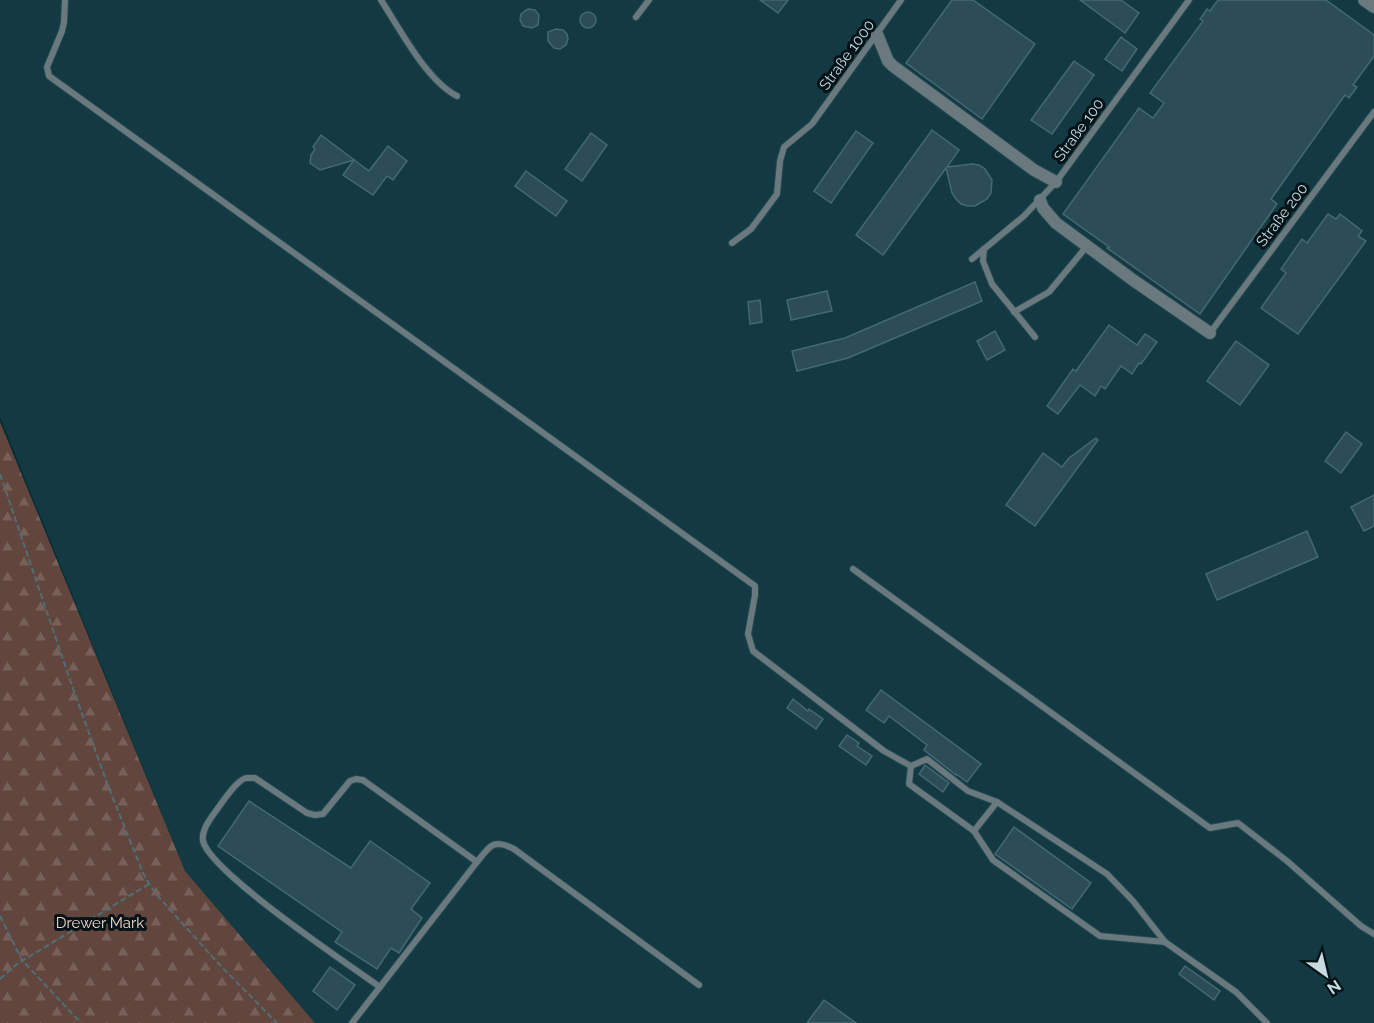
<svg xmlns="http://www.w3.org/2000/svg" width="1374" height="1023" font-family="Raleway,sans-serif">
  <defs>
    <pattern id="forest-firs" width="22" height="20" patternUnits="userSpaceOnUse" patternTransform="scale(1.5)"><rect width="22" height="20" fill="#62463e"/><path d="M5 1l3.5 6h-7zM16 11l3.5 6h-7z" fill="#77605a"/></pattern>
  </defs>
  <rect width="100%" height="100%" fill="#042d37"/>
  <polygon fill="#133943" points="0,0 1374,0 1374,1023 315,1023 185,871 0,417"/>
  <polygon fill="url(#forest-firs)" points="0,422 185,871 315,1023 0,1023"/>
  <g fill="#2d4d56" stroke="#436974" stroke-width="1.5">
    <polygon points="760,0 788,0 778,13"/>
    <polygon points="952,0 973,0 1035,44 982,119 906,63"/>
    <polygon points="1080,0 1121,0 1139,13 1125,33"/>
    <polygon points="1218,0 1326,0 1374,35 1374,56 1353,85 1357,87 1349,98 1345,95 1271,199 1277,204 1200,314 1107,248 1109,247 1063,214 1139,108 1153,118 1164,103 1150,93 1203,21 1200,19 1207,9 1210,11"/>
    <polygon points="528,9 535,10 539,15 538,25 532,28 523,26 520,20 521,14"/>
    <circle cx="588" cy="20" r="8"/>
    <polygon points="556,29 563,30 567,34 568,39 566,45 560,49 554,48 548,41 548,32"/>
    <polygon points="1121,37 1137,49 1122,71 1105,59"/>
    <polygon points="1074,61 1094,75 1052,134 1031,120"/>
    <polygon points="932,130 959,150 947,167 972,164 979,165 985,169 992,180 991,193 987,199 975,206 968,206 961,204 956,199 952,193 946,168 883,255 856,235"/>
    <polygon points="856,131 873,143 831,203 814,191"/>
    <polygon points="591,133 607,145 582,181 565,169"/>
    <polygon points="321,135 369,171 388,146 407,161 393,180 387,176 373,195 343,175 354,160 320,170 310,163 311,155 315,149 313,147"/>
    <polygon points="526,171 567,201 556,216 515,186"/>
    <polygon points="1328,214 1336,219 1340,214 1362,231 1358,236 1366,241 1298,334 1261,308 1286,273 1281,269 1302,239 1307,243"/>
    <polygon points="975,282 982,301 848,358 797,371 792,351 845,338"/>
    <polygon points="827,291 832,311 791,320 787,300"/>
    <polygon points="760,300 762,322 750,324 748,302"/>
    <polygon points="1109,325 1137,345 1145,334 1157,342 1141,364 1139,363 1132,374 1121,366 1105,389 1101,386 1095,396 1080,385 1058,414 1047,406 1073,369 1076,371"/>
    <polygon points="995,331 1005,350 987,360 977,341"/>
    <polygon points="1236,341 1269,365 1240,405 1207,381"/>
    <polygon points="1346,432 1362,444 1341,473 1325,461"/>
    <polygon points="1096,438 1098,440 1035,526 1006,505 1043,453 1062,467 1069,458"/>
    <polygon points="1374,495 1374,526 1364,531 1351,507"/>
    <polygon points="1307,531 1318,557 1217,600 1206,574"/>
    <polygon points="881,690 981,764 967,782 956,774 956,775 924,750 927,745 889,716 884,723 866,710"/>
    <polygon points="793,699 808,711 809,709 823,719 816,729 787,708"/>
    <polygon points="847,735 859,743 857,746 872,756 866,765 839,746"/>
    <polygon points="925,765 949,783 943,792 919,774"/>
    <polygon points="249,801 351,868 370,841 430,883 411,909 422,918 399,953 391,948 377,969 335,942 342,932 218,846"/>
    <polygon points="1014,827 1091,883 1072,909 995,854"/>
    <polygon points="1185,966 1220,991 1214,1000 1179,974"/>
    <polygon points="330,967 355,985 337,1010 313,991"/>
    <polygon points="824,1000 856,1023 807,1023"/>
  </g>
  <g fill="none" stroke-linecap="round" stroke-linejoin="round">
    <defs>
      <g id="lane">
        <polyline points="65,0 64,22 62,31 47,67 49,76 755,586 755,595 748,634 753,651 884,751 911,766"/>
        <path d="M381,0C400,29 426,80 457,96"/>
        <polyline points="636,17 649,0"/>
        <polyline points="732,243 751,229 777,194 780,161 784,147 812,124 901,0"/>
        <polyline points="984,249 983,261 992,284 1035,337"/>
        <polyline points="972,259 1024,216 1056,182 1189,0"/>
        <polyline points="1014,312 1049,292 1087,246"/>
        <polyline points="1210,333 1374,112"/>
        <polyline points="853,569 1210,828 1238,823 1287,861 1361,926 1374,934"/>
        <polyline points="911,766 927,759 968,791 997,802 1107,874 1133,901 1165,942 1236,992 1267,1023"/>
        <polyline points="911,766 909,784 974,831 993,860 1100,936 1165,942"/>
        <polyline points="974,831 997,802"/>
        <path d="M380,987C348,964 210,872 203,841C201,829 212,817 218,808C224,800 236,781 246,778C247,778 254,778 255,778L307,813L315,815L323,814L350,781L356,779L363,780L477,862"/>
        <path d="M352,1023L477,862C490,846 493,838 514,849L699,985"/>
      </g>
      <g id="street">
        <polyline points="1364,0 1374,7"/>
        <polyline points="877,34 888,61 893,66 1034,170 1056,182"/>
        <polyline points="1040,200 1043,208 1056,223 1133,280 1210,333"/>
      </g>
    </defs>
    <use href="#lane" stroke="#234952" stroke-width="8"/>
    <use href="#street" stroke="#234952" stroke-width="14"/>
    <g stroke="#4e6f78" stroke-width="2" stroke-dasharray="6 3" stroke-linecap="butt">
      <polyline points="0,474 70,680 108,786 143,873 149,884 157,895 217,962 277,1023"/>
      <polyline points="0,916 22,960 81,1023"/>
      <polyline points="0,979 17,964 149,884"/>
    </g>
    <use href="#lane" stroke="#69797e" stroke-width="6"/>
    <use href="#street" stroke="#69797e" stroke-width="12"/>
  </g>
  <g text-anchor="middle" stroke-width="6" stroke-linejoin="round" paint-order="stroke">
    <g font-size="15" fill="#c6dae0" stroke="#041317">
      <text transform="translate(847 55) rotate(-54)" y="5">Straße 1000</text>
      <text transform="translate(1079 130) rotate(-54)" y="5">Straße 100</text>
      <text transform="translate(1282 215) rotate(-53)" y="5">Straße 200</text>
    </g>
    <g font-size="15" fill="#f7d4c9" stroke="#041317">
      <text x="100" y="928">Drewer Mark</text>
    </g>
  </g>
  <g transform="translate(1326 975) rotate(146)" stroke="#041317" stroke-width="4.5" paint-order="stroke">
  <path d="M0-4.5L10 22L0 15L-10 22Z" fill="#c6dae0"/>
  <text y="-9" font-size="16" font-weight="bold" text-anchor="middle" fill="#c6dae0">N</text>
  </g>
</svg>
